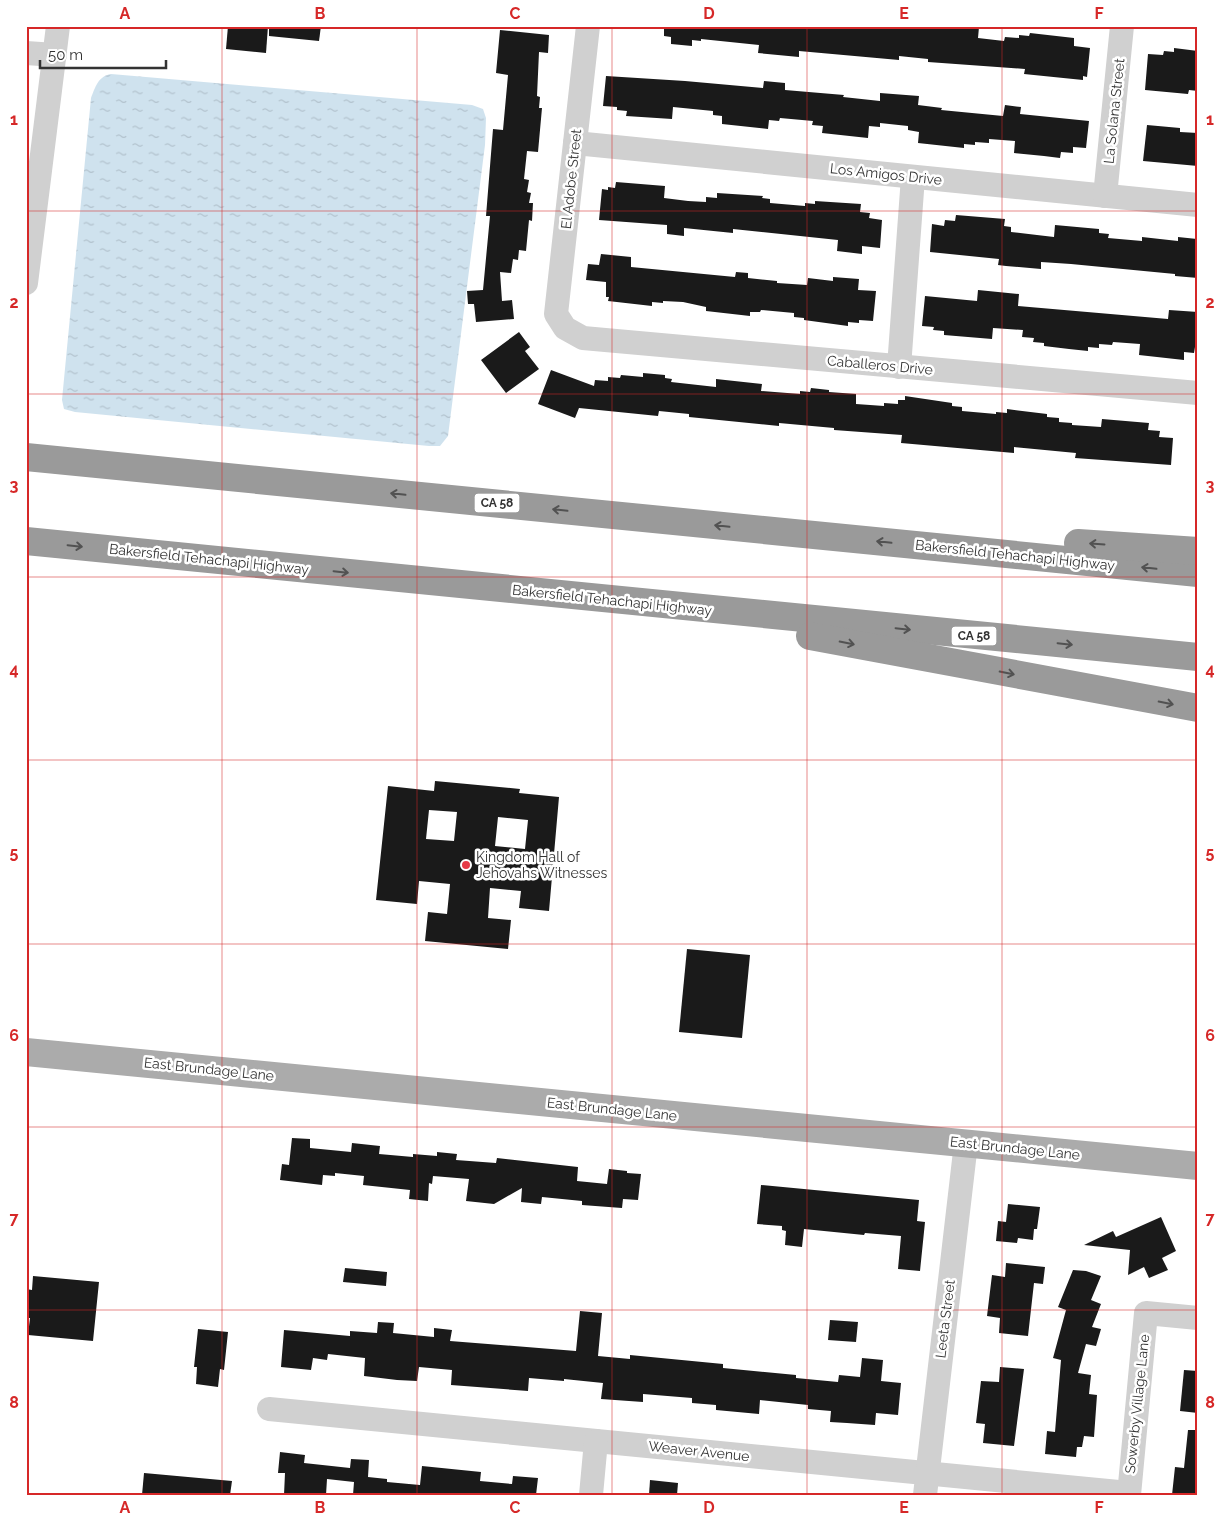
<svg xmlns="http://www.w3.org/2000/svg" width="1224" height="1521" font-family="Raleway,sans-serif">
  <defs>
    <pattern id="water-ripples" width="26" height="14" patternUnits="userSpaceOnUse" patternTransform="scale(1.25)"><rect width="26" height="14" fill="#cfe2ee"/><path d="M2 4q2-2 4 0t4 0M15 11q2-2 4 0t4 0" fill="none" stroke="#b2c2cd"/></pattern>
  </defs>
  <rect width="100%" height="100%" fill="#fff"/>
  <path fill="url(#water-ripples)" d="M111,74L472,105L483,109L486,118L485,145L448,436L440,446H429L75,412L64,409L62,400L91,98C95,88 98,76 111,74Z"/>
  <g fill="#1a1a1a" fill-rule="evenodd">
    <polygon points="228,26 268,26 266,53 226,49"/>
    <polygon points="269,26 321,26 319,41 269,36"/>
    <polygon points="664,26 902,26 922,28 922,26 968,26 979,27 978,38 1004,41 1005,37 1019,38 1019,35 1029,36 1030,33 1074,38 1074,46 1090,48 1087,77 1083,76 1083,80 1024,74 1025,69 928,62 928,59 899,56 899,60 799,51 799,57 758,53 759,45 701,39 701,41 692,40 692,46 671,44 671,37 664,36"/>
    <polygon points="500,30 549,35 548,53 539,52 537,96 540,97 539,108 542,108 538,152 527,151 524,179 529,180 527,192 531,193 529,203 533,203 532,221 529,220 526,251 519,250 518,260 513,259 511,273 500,272 502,301 512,300 514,319 476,322 474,304 468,304 467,291 483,290 490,216 486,216 493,129 503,130 508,75 496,73"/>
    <polygon points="1174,48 1198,51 1198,91 1189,90 1188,94 1145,90 1148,54 1163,55 1164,51 1174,52"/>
    <polygon points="606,76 685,81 763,88 764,81 785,83 785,90 844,95 843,97 880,101 880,93 919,96 918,105 942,108 941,110 1003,116 1005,105 1021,107 1020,114 1089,121 1086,148 1073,147 1073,153 1061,152 1060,158 1044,156 1014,153 1015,141 989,139 989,143 975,142 975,145 964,144 964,148 918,143 919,132 908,130 908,126 880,123 880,127 869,126 868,138 822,133 823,126 812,125 813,121 780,118 779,121 769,120 768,129 722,124 722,116 713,115 713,111 673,107 672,119 626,116 627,111 617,110 617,107 603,106"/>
    <polygon points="1147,125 1180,128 1180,132 1198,133 1198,166 1143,161"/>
    <polygon points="616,182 665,186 664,198 688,201 706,202 706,197 717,198 717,193 763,196 762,198 770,199 770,203 805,206 805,203 815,204 815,201 861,204 860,212 870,213 869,218 882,220 880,248 862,246 862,254 837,251 838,240 733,229 733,233 684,228 684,236 667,234 667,225 599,220 602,189 608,190 608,187 615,188"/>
    <polygon points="956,215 1005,219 1004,226 1011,227 1011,232 1037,235 1054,237 1055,225 1099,229 1099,233 1109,234 1108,238 1142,241 1142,237 1178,241 1178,237 1197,239 1198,278 1175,276 1175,274 1071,264 1041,262 1041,269 1006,266 998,265 999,259 930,252 932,224 944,226 945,220 955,221"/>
    <polygon points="601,254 631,257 631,267 735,277 736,272 748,273 748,278 777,281 777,283 807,285 808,278 833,281 833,277 859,279 858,290 876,291 873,321 859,320 859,323 848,322 848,326 804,320 804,318 794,317 794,313 761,310 760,312 750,312 750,316 706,311 706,307 683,302 663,301 663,303 652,302 652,306 608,301 609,297 606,297 606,282 586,280 588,264 599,265"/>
    <polygon points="978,290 1019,294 1018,306 1168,319 1169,310 1198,312 1198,347 1195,347 1194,353 1184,352 1184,360 1139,355 1140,344 1113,342 1112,345 1099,344 1099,348 1088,347 1088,351 1069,349 1044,346 1044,343 1033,342 1034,338 1022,337 1023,330 993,328 992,339 944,335 944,331 933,330 934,327 922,326 925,296 977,301"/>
    <polygon points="519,332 530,347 525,351 539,369 506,393 481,360"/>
    <polygon points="551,370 594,386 595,380 608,381 608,377 620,378 621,375 643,377 643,373 665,375 665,378 672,379 671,382 716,387 716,379 762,384 761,391 800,394 800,391 810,392 811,388 829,390 829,392 856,394 856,404 884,406 884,403 898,404 898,400 905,400 905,396 952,403 952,406 962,407 962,411 996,414 996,412 1007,413 1007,409 1047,414 1047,417 1059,418 1059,422 1072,423 1072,425 1101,427 1102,419 1149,423 1148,430 1160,431 1159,437 1173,438 1171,465 1075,458 1076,453 1014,447 1014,453 901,443 902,435 834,430 834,428 779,423 779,426 689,417 689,414 659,411 658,416 579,408 575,418 538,404"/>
    <path d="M435,781L520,789L519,793L559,797L549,911L519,908L521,891L490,888L488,918L511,920L508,949L425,941L428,912L447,914L450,884L419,881L417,904L376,900L388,786L434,791ZM429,810L457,812L454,841L426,839ZM498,817L528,820L525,849L495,846Z"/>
    <polygon points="687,949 750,955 742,1038 679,1032"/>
    <polygon points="292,1138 310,1139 310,1148 351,1152 352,1143 380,1146 379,1154 413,1157 413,1154 437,1156 437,1152 457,1154 456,1160 496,1163 497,1158 578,1167 577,1181 607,1184 609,1169 627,1171 627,1173 641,1174 638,1200 623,1199 622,1208 582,1205 582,1201 542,1197 541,1204 521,1202 522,1188 494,1204 466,1201 469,1179 433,1176 432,1184 429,1183 428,1201 409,1199 410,1190 363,1185 364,1176 335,1173 335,1176 323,1175 322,1185 280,1180 282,1164 289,1165"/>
    <polygon points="761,1185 919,1200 917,1221 925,1222 920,1271 898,1269 901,1236 865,1233 864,1235 804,1229 802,1247 785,1245 786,1231 782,1230 782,1226 757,1224"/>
    <polygon points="1008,1204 1040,1207 1037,1229 1034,1229 1033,1240 1018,1238 1017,1243 996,1241 998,1221 1006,1222"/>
    <polygon points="1161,1217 1176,1251 1162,1258 1168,1270 1149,1278 1144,1267 1128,1275 1130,1250 1084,1245 1113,1231 1116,1237"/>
    <polygon points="1006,1263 1045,1267 1043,1284 1034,1283 1028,1336 999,1333 1000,1318 987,1316 992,1275 1005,1277"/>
    <polygon points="345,1268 387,1272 386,1286 343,1282"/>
    <polygon points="1073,1270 1086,1271 1101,1276 1091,1300 1101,1304 1092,1327 1101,1329 1096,1346 1086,1344 1078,1373 1091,1375 1089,1394 1097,1395 1094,1437 1084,1436 1082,1447 1077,1447 1076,1457 1045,1454 1047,1431 1055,1432 1061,1360 1053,1358 1066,1310 1058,1307"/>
    <polygon points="33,1276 99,1282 93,1341 28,1335 30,1318 26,1318 26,1289 32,1290"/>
    <polygon points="580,1311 602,1313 598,1356 630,1359 630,1355 723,1364 723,1368 796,1375 796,1378 838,1382 839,1375 860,1377 862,1358 883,1360 881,1381 901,1383 898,1415 876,1413 875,1425 847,1423 830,1422 831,1411 808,1409 808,1405 760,1400 759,1414 716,1410 716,1405 692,1403 692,1398 643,1394 643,1402 601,1399 603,1383 564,1379 564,1381 529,1378 528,1391 451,1385 452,1370 419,1367 417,1381 397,1380 364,1376 365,1358 328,1354 327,1360 313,1358 311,1370 281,1367 284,1330 350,1336 350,1331 377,1333 378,1322 394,1323 393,1333 434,1337 434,1328 452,1330 450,1341 576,1351"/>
    <polygon points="830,1320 858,1322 856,1342 828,1340"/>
    <polygon points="198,1329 228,1332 224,1370 220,1369 218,1387 196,1384 197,1367 194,1367"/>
    <polygon points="1000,1367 1024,1369 1014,1446 983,1443 985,1424 976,1423 981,1381 999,1382"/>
    <polygon points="1184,1370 1198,1371 1198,1413 1180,1411"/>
    <polygon points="1188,1430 1198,1430 1198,1495 1172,1495 1175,1467 1184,1468"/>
    <polygon points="280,1452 305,1455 304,1463 350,1468 351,1459 369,1460 368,1477 387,1479 387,1482 420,1485 422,1466 481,1472 480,1481 512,1484 513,1476 538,1478 536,1495 451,1495 434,1493 434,1495 353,1495 354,1482 327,1479 326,1495 284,1495 285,1473 278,1473"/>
    <polygon points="144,1473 232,1481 230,1495 142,1495"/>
    <polygon points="650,1480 678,1483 677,1495 649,1495"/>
  </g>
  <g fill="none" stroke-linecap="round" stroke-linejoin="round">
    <g stroke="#d0d0d0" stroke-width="24">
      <polyline points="588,26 556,314 565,328 583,338 1198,393"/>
      <polyline points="26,53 55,55"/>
      <polyline points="575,143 1198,205"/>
      <polyline points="1105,196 1122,26"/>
      <polyline points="26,283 58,26"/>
      <polyline points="899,367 913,177"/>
      <polyline points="269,1409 1129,1493"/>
      <polyline points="591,1495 596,1441"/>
      <polyline points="925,1495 966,1143"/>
      <polyline points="1129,1495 1146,1313 1198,1318"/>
    </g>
    <polyline stroke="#ababab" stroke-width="28" points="26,1052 1198,1166"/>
    <g stroke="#9a9a9a" stroke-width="28">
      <polyline points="26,457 1198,573"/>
      <polyline points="26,541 1198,657"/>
      <polyline points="1078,543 1198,551"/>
      <polyline points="810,636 1198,708"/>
    </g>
  </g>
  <defs><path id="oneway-shaft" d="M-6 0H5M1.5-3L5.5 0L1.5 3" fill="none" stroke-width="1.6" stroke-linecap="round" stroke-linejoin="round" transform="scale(1.25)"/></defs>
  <g stroke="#525252">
    <use href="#oneway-shaft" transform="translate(398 494) rotate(-174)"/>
    <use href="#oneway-shaft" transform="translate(560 510) rotate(-174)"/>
    <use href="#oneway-shaft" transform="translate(722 526) rotate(-174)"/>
    <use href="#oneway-shaft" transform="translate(884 542) rotate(-174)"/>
    <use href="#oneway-shaft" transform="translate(1097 544) rotate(-176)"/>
    <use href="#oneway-shaft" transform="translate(75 546) rotate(6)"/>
    <use href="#oneway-shaft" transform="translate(1149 568) rotate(-174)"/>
    <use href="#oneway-shaft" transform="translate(341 572) rotate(6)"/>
    <use href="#oneway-shaft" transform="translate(903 629) rotate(6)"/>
    <use href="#oneway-shaft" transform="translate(847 643) rotate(11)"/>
    <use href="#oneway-shaft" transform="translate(1065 644) rotate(6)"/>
    <use href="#oneway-shaft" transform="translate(1007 673) rotate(11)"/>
    <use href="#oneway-shaft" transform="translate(1166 703) rotate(11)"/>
  </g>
  <path fill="none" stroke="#d62828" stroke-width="1" stroke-opacity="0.55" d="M222,26V1495M417,26V1495M612,26V1495M807,26V1495M1002,26V1495M26,211H1198M26,394H1198M26,577H1198M26,760H1198M26,944H1198M26,1127H1198M26,1310H1198"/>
  <circle fill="#e63946" stroke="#fff" stroke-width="2" cx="466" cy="865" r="5"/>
  <g text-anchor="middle" stroke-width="5" stroke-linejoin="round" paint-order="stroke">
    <g fill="#fff" stroke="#707070" stroke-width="1">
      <rect x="474.5" y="493.5" width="45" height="19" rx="4"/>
      <rect x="951.5" y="626.5" width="45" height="19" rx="4"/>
    </g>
    <g font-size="12" font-weight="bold" fill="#333">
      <text x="497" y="507">CA 58</text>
      <text x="974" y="640">CA 58</text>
    </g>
    <g font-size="14" fill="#333" stroke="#fff">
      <text transform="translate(1114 111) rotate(-84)" y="5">La Solana Street</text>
      <text transform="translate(886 174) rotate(6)" y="5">Los Amigos Drive</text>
      <text transform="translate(571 179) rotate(-84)" y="5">El Adobe Street</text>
      <text transform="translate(880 365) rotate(5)" y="5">Caballeros Drive</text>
      <text transform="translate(1015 555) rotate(6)" y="5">Bakersfield Tehachapi Highway</text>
      <text transform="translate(209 559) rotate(6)" y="5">Bakersfield Tehachapi Highway</text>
      <text transform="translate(612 600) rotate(6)" y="5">Bakersfield Tehachapi Highway</text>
      <text transform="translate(209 1069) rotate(6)" y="5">East Brundage Lane</text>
      <text transform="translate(612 1109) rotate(6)" y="5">East Brundage Lane</text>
      <text transform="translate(1015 1148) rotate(6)" y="5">East Brundage Lane</text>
      <text transform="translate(945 1319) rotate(-83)" y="5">Leeta Street</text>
      <text transform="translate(1137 1404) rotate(-84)" y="5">Sowerby Village Lane</text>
      <text transform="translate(699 1451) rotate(6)" y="5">Weaver Avenue</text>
    </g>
    <g font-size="14" fill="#333" stroke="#fff" text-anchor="start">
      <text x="476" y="862">Kingdom Hall of<tspan x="476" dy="16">Jehovahs Witnesses</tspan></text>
    </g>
  </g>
  <rect width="1224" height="1521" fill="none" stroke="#ffffff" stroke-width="55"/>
  <path d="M40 60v8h126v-8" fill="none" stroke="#333333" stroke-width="2.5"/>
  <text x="48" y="60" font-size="15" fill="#333333" stroke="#ffffff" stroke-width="4" paint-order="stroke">50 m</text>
  <rect x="28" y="28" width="1168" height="1466" fill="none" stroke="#d62828" stroke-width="2"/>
  <g font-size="16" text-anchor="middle" font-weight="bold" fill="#d62828">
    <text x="125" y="19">A</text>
    <text x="320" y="19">B</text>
    <text x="515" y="19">C</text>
    <text x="709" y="19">D</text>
    <text x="904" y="19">E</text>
    <text x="1099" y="19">F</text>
    <text x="14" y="125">1</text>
    <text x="1210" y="125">1</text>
    <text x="14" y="308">2</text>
    <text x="1210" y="308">2</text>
    <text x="14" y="491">3</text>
    <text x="1210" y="491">3</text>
    <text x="14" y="675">4</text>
    <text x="1210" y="675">4</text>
    <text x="14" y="858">5</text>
    <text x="1210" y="858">5</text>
    <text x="14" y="1041">6</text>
    <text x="1210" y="1041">6</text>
    <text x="14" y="1224">7</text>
    <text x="1210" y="1224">7</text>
    <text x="14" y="1408">8</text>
    <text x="1210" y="1408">8</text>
    <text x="125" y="1513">A</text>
    <text x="320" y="1513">B</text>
    <text x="515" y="1513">C</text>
    <text x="709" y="1513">D</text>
    <text x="904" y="1513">E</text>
    <text x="1099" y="1513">F</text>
  </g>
</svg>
